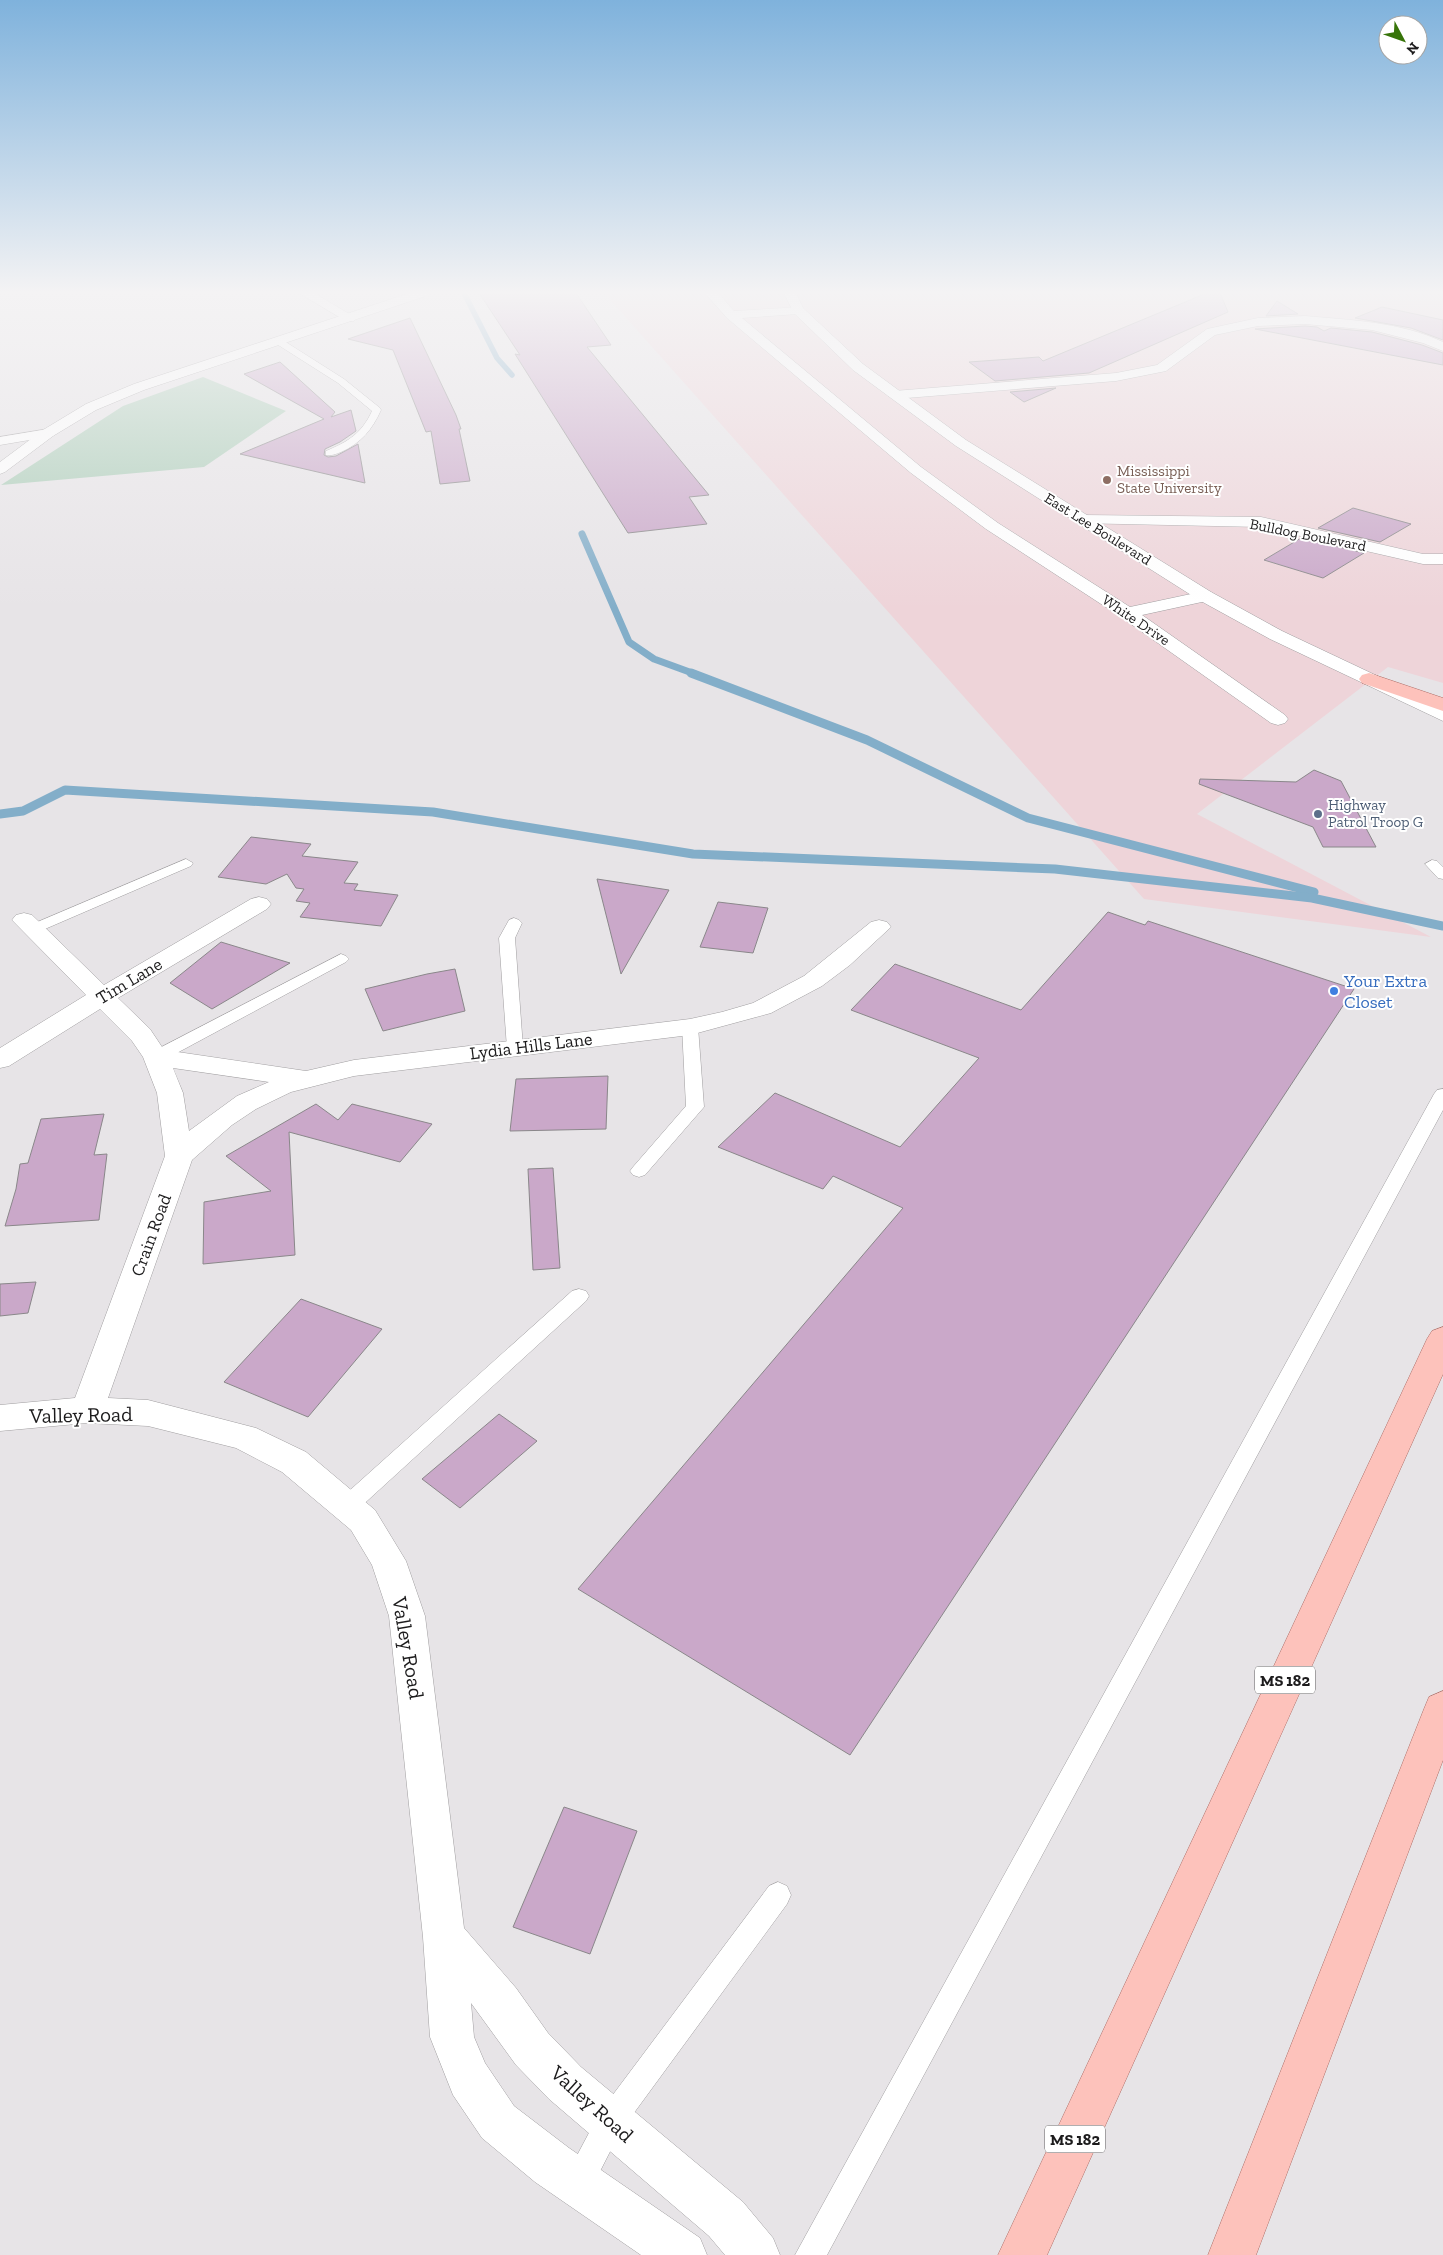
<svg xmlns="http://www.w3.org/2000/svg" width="1443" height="2255" font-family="'Zilla Slab',serif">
  <rect width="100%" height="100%" fill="#e7e4e7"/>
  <polygon fill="#eed4d9" points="604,293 1443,293 1443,683 1388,667 1197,814 1431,937 1144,899"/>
  <polygon fill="#aaccb7" points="203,377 286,411 204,467 1,485 123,406"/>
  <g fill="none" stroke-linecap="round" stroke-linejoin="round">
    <polyline stroke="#83aec9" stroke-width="5.5" points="464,293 497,358 512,375"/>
    <polyline stroke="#83aec9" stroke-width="7" points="582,534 629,642 654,659 695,674"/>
    <g stroke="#83aec9" stroke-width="9">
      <polyline points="691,673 867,740 1028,818 1314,892"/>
      <polyline points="0,814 23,811 65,790 433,812 693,854 1055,869 1312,898 1443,926"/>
    </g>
  </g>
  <g fill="#caa8c9" stroke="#8a878a">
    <polygon points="479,293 576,293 611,345 587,347 709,495 689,497 707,524 628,533 515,354 520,355"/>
    <polygon points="1207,293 1220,293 1228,312 1089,373 995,381 969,362 1039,357 1043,361"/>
    <polygon points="1277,301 1298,314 1266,316"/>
    <polygon points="1382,307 1443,320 1443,340 1411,328 1355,318"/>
    <polygon points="410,318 456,415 461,429 459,429 470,481 440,484 431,431 426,432 393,350 348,339"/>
    <polygon points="1305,326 1317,327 1324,331 1331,328 1372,332 1422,345 1443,353 1443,365 1255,329"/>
    <polygon points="280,362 335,412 331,417 351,410 356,431 340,442 325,449 324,455 328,457 336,456 358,444 365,483 240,454 324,419 244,374"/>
    <polygon points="1056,388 1024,402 1010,392"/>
    <polygon points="1353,508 1411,524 1380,542 1318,528"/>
    <polygon points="1301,538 1364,553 1323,578 1264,560"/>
    <polygon points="1314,770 1341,781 1376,847 1323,847 1313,827 1199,784 1200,779 1296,782"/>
    <polygon points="251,837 311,844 302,856 358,862 344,883 358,884 354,890 398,895 381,926 300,917 310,903 296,901 304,889 296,888 287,874 266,884 218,877"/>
    <polygon points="597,879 669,890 621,974"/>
    <polygon points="718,902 768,908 753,953 700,947"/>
    <polygon points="1108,912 1145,925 1148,921 1354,989 850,1755 578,1589 903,1208 833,1176 823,1189 718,1147 775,1093 900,1147 979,1058 851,1010 895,964 1021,1010"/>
    <polygon points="221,942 290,963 212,1009 170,983"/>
    <polygon points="455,969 465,1011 383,1031 365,989 427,974"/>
    <polygon points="608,1076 606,1129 510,1131 516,1079"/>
    <polygon points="316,1104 338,1120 352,1104 432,1124 400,1162 289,1132 295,1255 203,1264 204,1202 271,1191 226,1156"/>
    <polygon points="104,1114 94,1155 107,1154 99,1220 5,1226 16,1189 20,1164 28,1163 41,1119"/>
    <polygon points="553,1168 560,1268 533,1270 528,1169"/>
    <polygon points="36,1282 28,1313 0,1316 0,1284"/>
    <polygon points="301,1299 382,1329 308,1417 224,1382"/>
    <polygon points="499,1414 537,1441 460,1508 422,1479"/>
    <polygon points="564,1807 637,1831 590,1954 513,1927"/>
  </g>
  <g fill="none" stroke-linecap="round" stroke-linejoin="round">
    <defs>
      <g id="lane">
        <path d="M275,339H281L344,379L380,408L381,410C372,430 361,443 341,452C336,454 331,456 326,455V451C348,442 362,433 372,411L338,383L275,343Z"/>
        <polygon points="186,859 193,863 191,866 38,932 28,932 25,929 28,926"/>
        <polygon points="1432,860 1437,861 1443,867 1443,879 1438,878 1425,864"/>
        <polygon points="514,918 519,920 522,923 515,938 523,1048 521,1052 509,1052 507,1048 499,938 509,920"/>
        <polygon points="341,954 346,956 349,959 346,962 162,1061 150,1061 148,1057 150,1053"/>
        <polygon points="690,1022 696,1023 698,1027 704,1107 645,1175 639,1177 633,1175 630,1171 633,1167 686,1106 682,1027 684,1023"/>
        <polygon points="1443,1089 1443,1110 827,2255 795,2255 1434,1094 1437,1090"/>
        <polygon points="579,1289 586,1291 589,1296 586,1301 355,1512 347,1515 339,1512 336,1506 339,1500 572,1291"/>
        <polygon points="778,1882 787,1886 791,1895 787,1904 620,2132 589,2193 578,2197 567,2193 563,2182 600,2112 769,1886"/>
      </g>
      <g id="street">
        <polygon points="299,293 314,293 356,318 354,321 346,321"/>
        <polygon points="705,293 718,293 734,311 802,307 804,310 798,314 742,318 921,467 998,523 1130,607 1205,591 1211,592 1214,596 1211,600 1142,615 1285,715 1288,719 1285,723 1278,725 1271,723 1121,617 986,529 911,473 727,318"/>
        <path d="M1305,316C1351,320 1401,322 1443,342V351L1423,343L1372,330L1305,324L1258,326L1215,335L1166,371L1116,381L894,399L887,395L894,391L1116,373L1157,365L1207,329L1258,318Z"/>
        <polygon points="48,429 55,433 53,436 0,445 0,437"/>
        <polygon points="1082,515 1261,517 1423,554 1443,554 1443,564 1423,564 1261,527 1076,523 1074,520 1076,517"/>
        <path d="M259,897L267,899L271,904L267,909L118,998L150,1029L164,1050L306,1071L354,1060L690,1019L722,1012L753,1003L804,976L871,922L879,920L887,922L891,927L850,965L822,986L771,1013L690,1035L354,1076L291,1092L256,1109L232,1125L192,1160L108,1398L148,1400L256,1428L306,1452L375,1510L406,1561L425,1616L464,1928L516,1988L548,2033L581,2067L743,2202L773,2238L780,2255H725L709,2236L549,2099L516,2065L471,2003L474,2037L485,2063L514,2106L569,2148L700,2238L707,2255H641L535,2182L482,2138L453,2095L430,2037L423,1937L389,1616L372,1565L351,1530L282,1472L236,1448L148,1426L87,1423L0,1431V1405L75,1398L165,1156L157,1093L143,1057L132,1041L100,1009L9,1066L0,1068V1048L86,995L12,920L16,915L24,913L32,915L104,985L251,899ZM173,1068L269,1082L237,1096L189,1131L183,1093Z"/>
      </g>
      <g id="secondary">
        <polygon points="410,293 428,293 426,296 144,390 96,410 53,436 5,472 0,474 0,462 43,430 86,404 134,384"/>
        <polygon points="784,293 796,293 803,308 863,364 966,440 1211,592 1282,631 1443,707 1443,721 1270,639 1199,600 956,446 853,370 794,313"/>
      </g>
      <g id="primary">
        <polygon points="1369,673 1443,698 1443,711 1362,683 1359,679 1362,675"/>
        <polygon points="1443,1327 1443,1374 1047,2255 998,2255 1427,1339 1432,1331"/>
        <polygon points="1443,1691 1443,1760 1256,2255 1208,2255 1424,1709 1429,1697"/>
      </g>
    </defs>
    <use href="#lane" stroke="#a09ea0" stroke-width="1"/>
    <use href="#street" stroke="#a09ea0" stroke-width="1"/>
    <use href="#secondary" stroke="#a09ea0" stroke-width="1"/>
    <use href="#primary" stroke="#ad6d66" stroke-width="1"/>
    <use href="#lane" fill="#fff" fill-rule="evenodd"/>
    <use href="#street" fill="#fff" fill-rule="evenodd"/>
    <use href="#secondary" fill="#fff" fill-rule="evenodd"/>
    <use href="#primary" fill="#fdc2bb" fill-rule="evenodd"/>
  </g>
  <linearGradient id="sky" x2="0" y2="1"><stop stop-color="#7fb2dc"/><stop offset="0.48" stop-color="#f4f3f4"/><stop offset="1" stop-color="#f4f3f4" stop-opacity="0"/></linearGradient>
  <rect width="1443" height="609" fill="url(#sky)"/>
  <circle fill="#8d6e63" stroke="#fff" stroke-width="2" cx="1107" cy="480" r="5"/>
  <circle fill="#5c6f8a" stroke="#fff" stroke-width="2" cx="1318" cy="814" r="5"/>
  <circle fill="#3f7fe0" stroke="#fff" stroke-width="2" cx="1334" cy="991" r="5"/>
  <g text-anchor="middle" stroke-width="4" stroke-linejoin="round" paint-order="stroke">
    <g font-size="15" fill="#785e54" stroke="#fff" text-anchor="start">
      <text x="1117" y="476">Mississippi<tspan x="1117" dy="17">State University</tspan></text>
    </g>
    <g font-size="15" fill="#1c1b1c" stroke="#fff">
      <text transform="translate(1098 529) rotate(32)" y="5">East Lee Boulevard</text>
      <text transform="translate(1308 535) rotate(11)" y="5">Bulldog Boulevard</text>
      <text transform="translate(1136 620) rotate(34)" y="5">White Drive</text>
    </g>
    <g font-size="15" fill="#4e5e75" stroke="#fff" text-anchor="start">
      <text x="1328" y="810">Highway<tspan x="1328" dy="17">Patrol Troop G</tspan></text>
    </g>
    <g fill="#fff" stroke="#605f60" stroke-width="1">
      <rect x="1255" y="1666.5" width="60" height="27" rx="4"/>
      <rect x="1045" y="2125.5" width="60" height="27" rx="4"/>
    </g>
    <g font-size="16" font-weight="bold" fill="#1c1b1c">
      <text x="1285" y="1686">MS 182</text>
      <text x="1075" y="2145">MS 182</text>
    </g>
    <g font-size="18" fill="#1c1b1c" stroke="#fff">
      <text transform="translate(129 981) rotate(-31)" y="6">Tim Lane</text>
      <text transform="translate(531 1046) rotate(-7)" y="6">Lydia Hills Lane</text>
      <text transform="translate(151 1235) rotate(-70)" y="6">Crain Road</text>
    </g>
    <g font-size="18" fill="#366cbe" stroke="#fff" text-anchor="start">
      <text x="1344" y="987">Your Extra<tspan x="1344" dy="21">Closet</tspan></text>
    </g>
    <g font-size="21" fill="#1c1b1c" stroke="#fff">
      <text transform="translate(81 1415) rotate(-1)" y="7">Valley Road</text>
      <text transform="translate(408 1648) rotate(80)" y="7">Valley Road</text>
      <text transform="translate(592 2104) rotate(42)" y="7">Valley Road</text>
    </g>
  </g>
  <g transform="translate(1403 40) rotate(131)"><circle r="24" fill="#ffffff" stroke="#a4a4a4"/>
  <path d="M0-4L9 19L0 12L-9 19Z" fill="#377409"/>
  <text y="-8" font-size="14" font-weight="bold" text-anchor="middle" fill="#1c1b1c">N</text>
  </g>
</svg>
